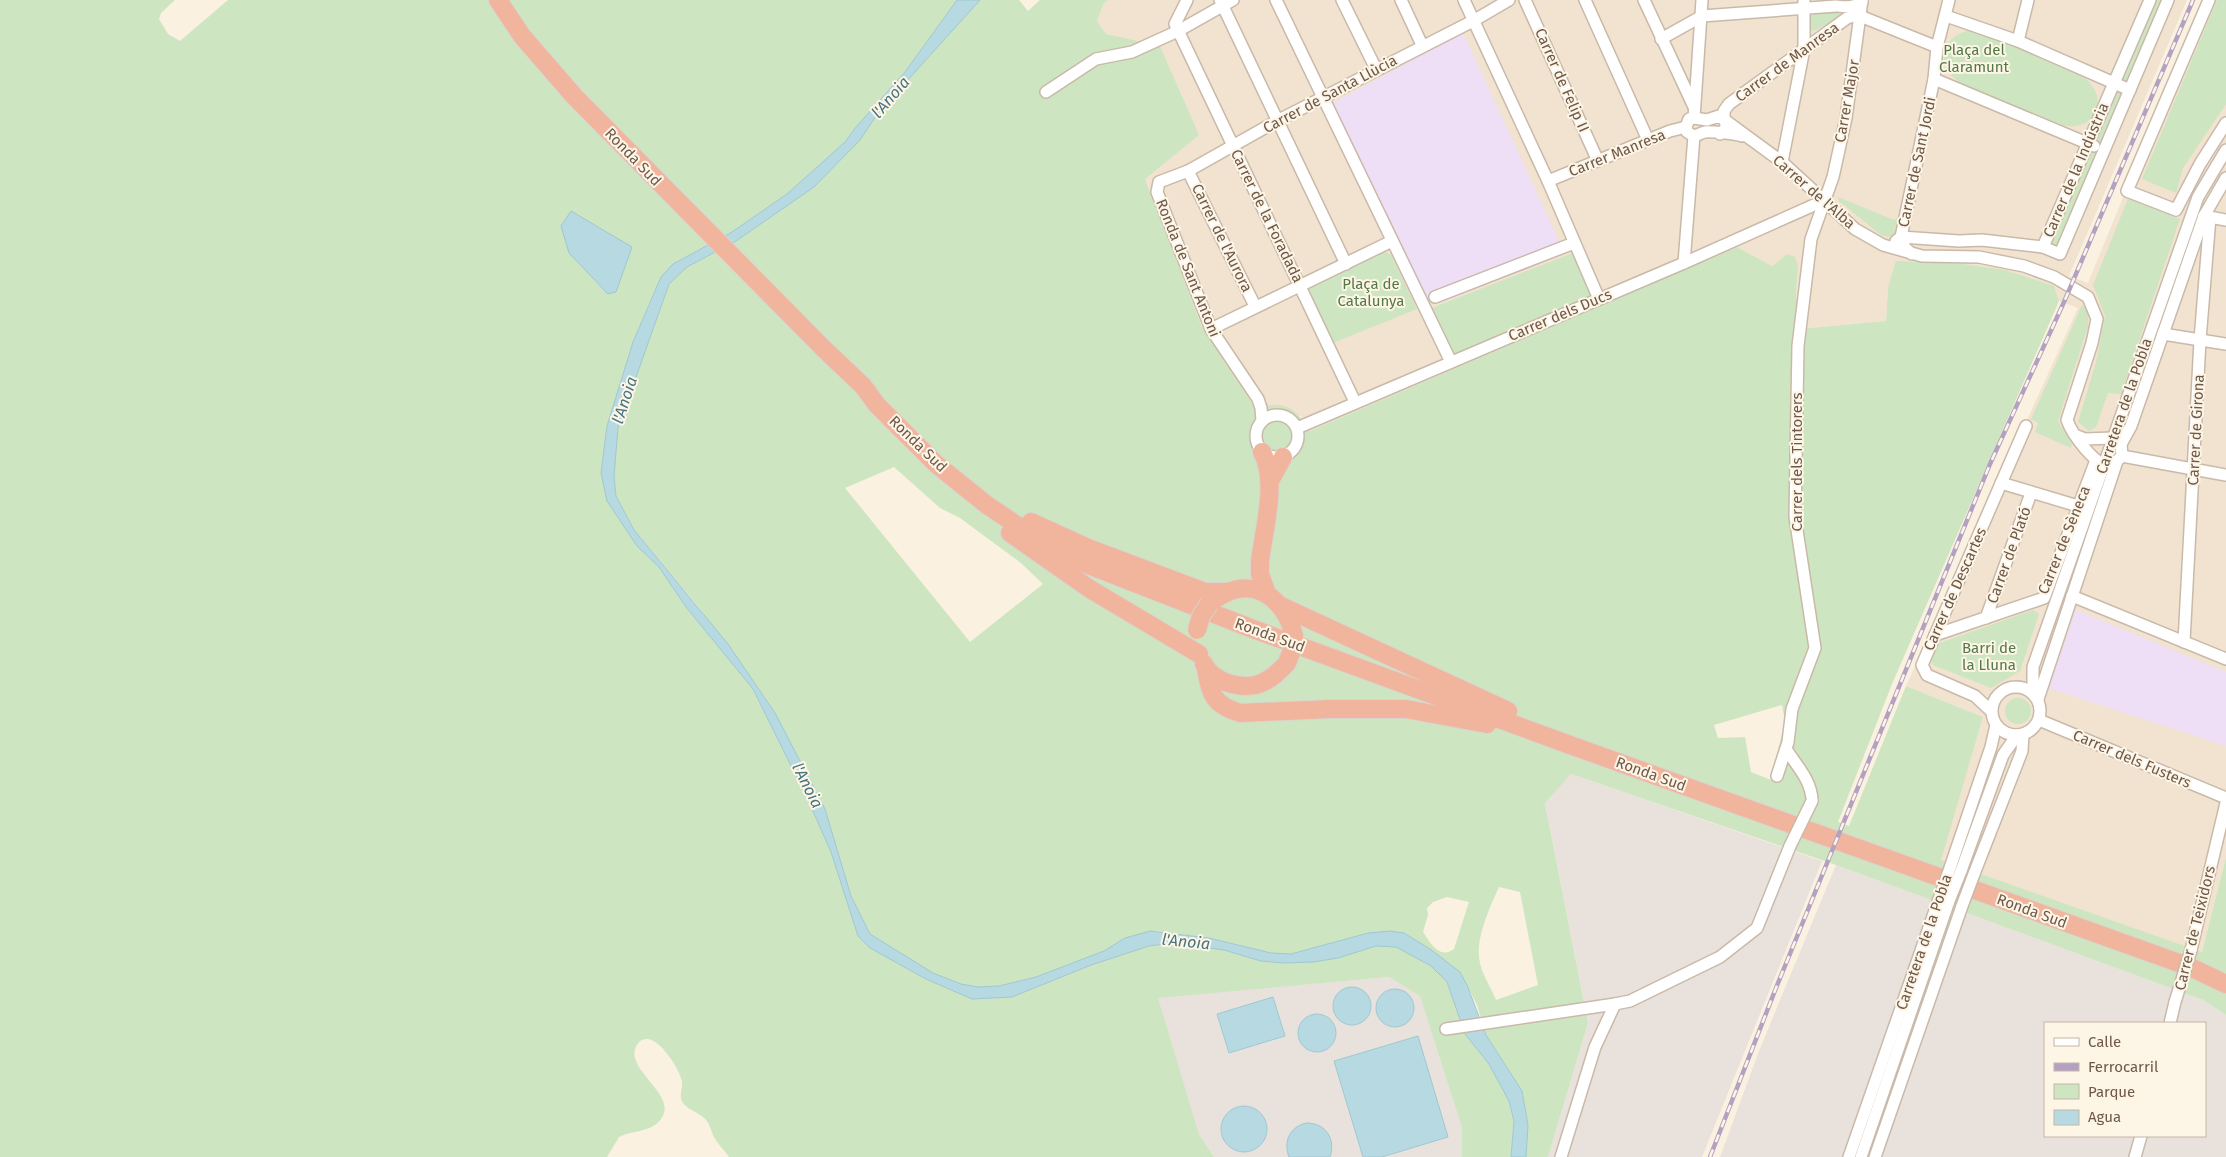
<svg xmlns="http://www.w3.org/2000/svg" width="2226" height="1157" font-family="'Fira Sans',sans-serif">
  <rect width="100%" height="100%" fill="#faf1e1"/>
  <polygon fill="#f1e3d0" points="1108,0 2187,0 2069,276 2088,283 2204,0 2226,0 2226,857 2202,952 1940,860 1983,717 1906,686 2078,308 2059,301 2054,286 1888,288 1886,321 1810,328 1798,326 1796,294 1798,266 1787,254 1772,266 1737,247 1310,431 1301,416 1255,408 1202,327 1145,179 1128,40 1106,34 1097,21 1104,3"/>
  <g fill="#e9e2dc" fill-rule="evenodd">
    <polygon points="1571,774 1822,861 1702,1157 1548,1157 1588,1023 1545,802"/>
    <path d="M1836,865L2203,1000L2226,1015V1157H1720L1759,1051ZM2045,1023H2205V1136H2045Z"/>
    <polygon points="1389,977 1420,995 1462,1128 1462,1157 1214,1157 1199,1134 1157,997"/>
  </g>
  <g fill="#eedef6">
    <polygon points="1463,33 1565,254 1437,304 1432,294 1423,297 1387,215 1331,104"/>
    <polygon points="2076,610 2226,672 2226,746 2048,688"/>
  </g>
  <g fill="#cee5c1" fill-rule="evenodd">
    <path d="M0,0H175L161,13L159,19L168,34L180,41L228,0H957L905,72L856,127L845,142L787,194L732,232L673,264L653,294L633,342L607,426L601,473L637,546L659,567L686,607L753,689L809,802L831,852L858,936L870,948L926,979L972,999L1012,997L1091,965L1149,946L1172,943L1224,950L1261,961L1284,963L1313,962L1338,958L1376,946L1396,947L1431,966L1446,979L1465,1034L1489,1064L1509,1100L1514,1121L1511,1157H1462V1128L1420,996L1389,977L1158,998L1199,1134L1214,1157H729C724,1149 717,1144 713,1135C711,1131 710,1125 707,1121C701,1113 689,1111 683,1103C678,1096 683,1089 682,1081C679,1068 660,1039 647,1039C643,1039 639,1041 637,1045C623,1067 671,1091 664,1113C657,1133 635,1129 619,1137L607,1157H0Z"/>
    <path d="M980,0H1019L1028,11L1040,0H1108L1104,3L1097,21L1106,34L1160,46L1199,135L1145,179L1202,327L1255,408C1284,401 1295,406 1310,431L1737,247L1772,266L1787,254L1795,257L1798,266L1796,294L1798,326L1810,328L1886,321L1888,288L1896,261L1963,264L2005,270L2054,286L2059,301L1892,684L1838,822L1849,826L1906,686L1983,717L1941,860L2202,952L2226,857V1015L2203,1000L1836,865L1571,774L1545,803L1588,1023L1548,1157H1526L1528,1125L1522,1091L1486,1035L1477,1005L1460,972L1368,933L1291,954L1271,953L1209,938L1155,931L1125,938L1104,951L1036,977L999,986L978,987L961,984L932,973L870,934L851,896L825,809L766,699L697,605L634,530L616,496L614,477L618,428L669,284L687,267L736,241L758,224L860,140L878,113ZM894,467L940,508L960,518L1021,563L1043,584L970,642L845,488ZM1782,705L1785,721L1771,780L1751,772L1745,737L1718,738L1714,725ZM1499,887L1520,892L1538,985L1496,1000C1491,987 1480,972 1479,957C1477,935 1490,907 1499,887ZM1447,897L1469,902L1454,949C1440,960 1430,943 1423,932L1428,915L1427,908L1433,902Z"/>
    <polygon points="2155,0 2165,0 2059,250 2049,245"/>
    <polygon points="2217,0 2226,0 2226,104 2183,168 2176,193 2142,179"/>
    <polygon points="1839,12 1839,17 1814,31 1810,30 1810,15"/>
    <path d="M1970,30L1980,32L2083,77C2111,97 2096,133 2062,125L1960,83C1935,65 1940,37 1970,30Z"/>
    <polygon points="1838,197 1894,220 1898,217 1894,234 1889,237 1881,235 1839,201"/>
    <polygon points="2128,199 2180,219 2121,394 2108,393 2096,427 2089,431 2078,422 2096,362 2105,316 2093,285"/>
    <polygon points="1384,251 1391,255 1417,309 1333,343 1307,288"/>
    <polygon points="1573,253 1591,294 1588,299 1455,356 1449,350 1429,309"/>
    <polygon points="2082,305 2088,312 2088,326 2058,421 2072,444 2071,448 2035,432 2038,423 2031,419"/>
    <polygon points="2033,610 2039,614 2020,671 1991,688 1933,665 1931,660 1937,644"/>
    <circle cx="2018" cy="711" r="13"/>
  </g>
  <g fill="#b7d9e1" stroke="#9ec8d2">
    <polygon points="957,0 980,0 878,113 860,140 814,187 736,241 687,267 669,284 618,428 614,477 616,496 634,530 728,644 775,713 825,809 851,896 870,934 933,973 961,984 978,987 999,986 1036,977 1104,951 1125,938 1150,931 1209,938 1271,953 1291,954 1368,933 1390,931 1404,933 1430,949 1460,972 1467,985 1486,1035 1522,1091 1528,1125 1526,1157 1511,1157 1514,1121 1509,1101 1489,1064 1465,1034 1447,982 1431,966 1396,947 1376,946 1338,958 1313,962 1284,963 1261,961 1224,950 1172,943 1149,946 1091,965 1012,997 972,999 926,979 870,948 858,936 831,852 809,802 753,689 686,607 659,567 637,546 607,501 601,473 607,426 633,342 661,277 673,264 732,232 787,194 845,142 856,127 905,72"/>
    <polygon points="571,211 632,247 616,292 608,294 569,253 561,226"/>
    <circle cx="1352" cy="1006" r="19"/>
    <circle cx="1395" cy="1008" r="19"/>
    <polygon points="1273,997 1285,1036 1229,1053 1217,1014"/>
    <circle cx="1317" cy="1033" r="19"/>
    <polygon points="1418,1036 1448,1137 1382,1157 1363,1157 1334,1061"/>
    <circle cx="1244" cy="1129" r="23"/>
    <path d="M1306,1123C1326,1123 1336,1139 1330,1157H1289C1283,1141 1290,1127 1306,1123Z"/>
  </g>
  <g fill="none" stroke-linecap="round" stroke-linejoin="round">
    <defs>
      <g id="minor">
        <polyline points="1187,0 1175,24 1355,402"/>
        <polyline points="1220,0 1346,264"/>
        <polyline points="1276,0 1451,362"/>
        <polyline points="1342,0 1376,69"/>
        <polyline points="1401,0 1422,45"/>
        <polyline points="1464,0 1548,181 1599,299"/>
        <polyline points="1525,0 1598,161"/>
        <polyline points="1585,0 1648,140"/>
        <polyline points="1644,0 1694,107"/>
        <polyline points="2150,0 2043,247 2060,254 2168,0"/>
        <polyline points="2209,0 2127,191 2176,210 2200,164 2226,123"/>
        <polyline points="1860,16 1937,47"/>
        <polyline points="1946,16 2018,41 2130,90"/>
        <path d="M1661,39L1702,16L1836,6C1846,7 1853,8 1862,2"/>
        <polyline points="2018,41 2028,0"/>
        <polyline points="1934,79 2094,146"/>
        <polyline points="1046,92 1096,59 1132,52 1178,31 1233,0"/>
        <polyline points="1694,118 1702,0"/>
        <polyline points="1724,120 1724,111 1729,104 1847,18 1861,14"/>
        <path d="M1726,121L1782,162L1855,229L1883,245L1922,256L1979,257L2024,266L2054,277L2088,297L2097,319L2092,343L2067,420C2072,434 2096,468 2112,466L2122,456L2121,444L2113,438L2085,439L2075,435"/>
        <path d="M1720,134L1726,128V121L1719,116L1707,120L1694,118L1689,119L1686,127L1687,132L1694,136C1698,135 1701,133 1705,132C1710,131 1737,134 1742,136"/>
        <polyline points="1782,162 1804,49 1804,0"/>
        <polyline points="1188,171 1255,306"/>
        <polyline points="1548,181 1670,131 1686,127"/>
        <polyline points="2204,216 2226,220"/>
        <polyline points="1896,241 1901,237 1959,241 1982,240 2043,247"/>
        <polyline points="1912,254 1905,248 1901,237 1934,79 1937,47 1949,0"/>
        <polyline points="1684,263 1694,136"/>
        <polyline points="1435,297 1574,243"/>
        <polyline points="1211,329 1392,241"/>
        <polyline points="2163,334 2226,344"/>
        <circle cx="1277" cy="436" r="21"/>
        <polyline points="1262,421 1261,408 1258,399 1211,329 1157,192 1159,182 1188,171 1277,121 1473,21 1509,0"/>
        <polyline points="1297,428 1684,263 1823,201"/>
        <polyline points="2121,444 2131,426 2204,216 2226,178"/>
        <polyline points="2122,456 2226,475"/>
        <polyline points="2001,483 2078,506"/>
        <polyline points="2072,596 2226,659"/>
        <polyline points="1986,618 2031,493"/>
        <polyline points="1935,635 2044,598 2096,460"/>
        <polyline points="2184,642 2200,340 2210,217"/>
        <circle cx="2016" cy="711" r="24"/>
        <polyline points="2033,693 2033,667 2198,197 2226,150"/>
        <polyline points="2038,699 2116,464"/>
        <polyline points="1991,711 1975,696 1927,675 1922,665 2026,426"/>
        <polyline points="2039,720 2226,798"/>
        <path d="M1786,749C1796,765 1812,781 1812,801"/>
        <polyline points="1777,776 1788,742 1792,709 1815,648 1795,517 1798,346 1811,239 1833,177 1846,118 1862,0"/>
        <polyline points="1950,868 1991,747 1996,725"/>
        <polyline points="1961,871 2003,755 2017,735"/>
        <polyline points="1974,874 2022,751 2023,734"/>
        <polyline points="2191,950 2226,803"/>
        <polyline points="2170,1023 2175,1002"/>
        <polyline points="1446,1029 1615,1004"/>
        <polyline points="1561,1157 1595,1047 1615,1004 1630,1001 1720,957 1757,928 1790,846"/>
        <polyline points="1849,1157 1939,899"/>
        <polyline points="1861,1157 1949,901"/>
        <polyline points="1875,1157 1962,906"/>
        <polyline points="2135,1157 2141,1136"/>
      </g>
      <g id="highway">
        <polyline points="498,0 522,36 574,96 823,348 863,386 877,405 936,464 987,505 1033,536 1081,562 1253,629 1570,745 2190,967 2226,984"/>
        <path d="M1262,452C1278,481 1264,528 1260,561V574L1267,594"/>
        <polyline points="1270,481 1283,457"/>
        <polyline points="1031,522 1088,548 1205,592 1226,592"/>
        <polyline points="1010,533 1090,589 1199,654"/>
        <path d="M1217,598C1253,574 1285,598 1294,636"/>
        <polyline points="1281,606 1508,711"/>
        <path d="M1204,664C1208,673 1218,680 1228,683C1254,691 1269,683 1287,663"/>
        <path d="M1206,669C1210,695 1214,705 1240,713L1330,709H1406L1487,724"/>
      </g>
    </defs>
    <use href="#minor" stroke="#c9b9a9" stroke-width="14"/>
    <use href="#highway" stroke="#d9d4d0" stroke-width="20"/>
    <use href="#minor" stroke="#fff" stroke-width="11"/>
    <use href="#highway" stroke="#f0b59c" stroke-width="18"/>
    <defs>
      <polyline id="rail" points="1710,1157 1776,988 1990,464 2064,302 2193,0"/>
    </defs>
    <use href="#rail" stroke="#b4a1c1" stroke-width="4.5"/>
    <use href="#rail" stroke="#fdf5e6" stroke-width="2.5" stroke-dasharray="8" stroke-linecap="butt"/>
    <defs>
      <g id="minor-bridge">
        <polyline points="1790,846 1812,801"/>
        <polyline points="1939,899 1950,868"/>
        <polyline points="1949,901 1961,871"/>
        <polyline points="1962,906 1974,874"/>
        <polyline points="2175,1002 2191,950"/>
      </g>
      <g id="highway-bridge">
        <polyline points="1197,630 1201,616 1209,604"/>
        <polyline points="1287,663 1292,650 1294,636"/>
      </g>
    </defs>
    <use href="#minor-bridge" stroke="#c9b9a9" stroke-width="14" stroke-linecap="butt"/>
    <use href="#highway-bridge" stroke="#d9d4d0" stroke-width="20" stroke-linecap="butt"/>
    <use href="#minor-bridge" stroke="#fff" stroke-width="11"/>
    <use href="#highway-bridge" stroke="#f0b59c" stroke-width="18"/>
  </g>
  <g text-anchor="middle" stroke-width="4" stroke-linejoin="round" paint-order="stroke">
    <g font-size="15" fill="#537946" stroke="#fdf5e6">
      <text x="1974" y="55">Plaça del<tspan x="1974" dy="17">Claramunt</tspan></text>
      <text x="1371" y="289">Plaça de<tspan x="1371" dy="17">Catalunya</tspan></text>
      <text x="1989" y="653">Barri de<tspan x="1989" dy="17">la Lluna</tspan></text>
    </g>
    <g font-size="15" fill="#6e584a" stroke="#fdf5e6">
      <text transform="translate(1787 62) rotate(-36)" y="5">Carrer de Manresa</text>
      <text transform="translate(1562 80) rotate(66)" y="5">Carrer de Felip II</text>
      <text transform="translate(1330 94) rotate(-28)" y="5">Carrer de Santa Llùcia</text>
      <text transform="translate(1847 101) rotate(-80)" y="5">Carrer Major</text>
      <text transform="translate(1617 153) rotate(-22)" y="5">Carrer Manresa</text>
      <text transform="translate(633 157) rotate(46)" y="5">Ronda Sud</text>
      <text transform="translate(1917 162) rotate(-78)" y="5">Carrer de Sant Jordi</text>
      <text transform="translate(2076 170) rotate(-67)" y="5">Carrer de la Indústria</text>
      <text transform="translate(1814 192) rotate(41)" y="5">Carrer de l'Alba</text>
      <text transform="translate(1267 216) rotate(64)" y="5">Carrer de la Foradada</text>
      <text transform="translate(1222 238) rotate(64)" y="5">Carrer de l'Aurora</text>
      <text transform="translate(1188 268) rotate(68)" y="5">Ronda de Sant Antoni</text>
      <text transform="translate(1560 315) rotate(-23)" y="5">Carrer dels Ducs</text>
      <text transform="translate(2124 406) rotate(-71)" y="5">Carretera de la Pobla</text>
      <text transform="translate(2196 430) rotate(-87)" y="5">Carrer de Girona</text>
      <text transform="translate(918 444) rotate(44)" y="5">Ronda Sud</text>
      <text transform="translate(1797 462) rotate(-90)" y="5">Carrer dels Tintorers</text>
      <text transform="translate(2064 540) rotate(-68)" y="5">Carrer de Sèneca</text>
      <text transform="translate(2009 555) rotate(-70)" y="5">Carrer de Plató</text>
      <text transform="translate(1955 589) rotate(-66)" y="5">Carrer de Descartes</text>
      <text transform="translate(1270 635) rotate(20)" y="5">Ronda Sud</text>
      <text transform="translate(2132 759) rotate(23)" y="5">Carrer dels Fusters</text>
      <text transform="translate(1651 774) rotate(20)" y="5">Ronda Sud</text>
      <text transform="translate(2032 911) rotate(20)" y="5">Ronda Sud</text>
      <text transform="translate(2195 928) rotate(-76)" y="5">Carrer de Teixidors</text>
      <text transform="translate(1924 942) rotate(-71)" y="5">Carretera de la Pobla</text>
    </g>
    <g font-size="16" font-style="italic" fill="#467480" stroke="#fdf5e6">
      <text transform="translate(890 97) rotate(-49)" y="6">l'Anoia</text>
      <text transform="translate(624 400) rotate(-72)" y="6">l'Anoia</text>
      <text transform="translate(808 785) rotate(63)" y="6">l'Anoia</text>
      <text transform="translate(1186 941) rotate(6)" y="6">l'Anoia</text>
    </g>
  </g>
  <rect x="2044" y="1022" width="162" height="115" fill="#fdf5e6" stroke="#c4b6a8"/>
  <rect x="2054" y="1038" width="25" height="8" fill="#ffffff" stroke="#c4b6a8"/>
  <text x="2088" y="1047" font-size="15" fill="#6e584a">Calle</text>
  <rect x="2054" y="1063" width="25" height="8" fill="#b4a1c1" stroke="#c4b6a8"/>
  <text x="2088" y="1072" font-size="15" fill="#6e584a">Ferrocarril</text>
  <rect x="2054" y="1084" width="25" height="15" fill="#cee5c1" stroke="#c4b6a8"/>
  <text x="2088" y="1097" font-size="15" fill="#6e584a">Parque</text>
  <rect x="2054" y="1110" width="25" height="15" fill="#b7d9e1" stroke="#c4b6a8"/>
  <text x="2088" y="1122" font-size="15" fill="#6e584a">Agua</text>
</svg>
